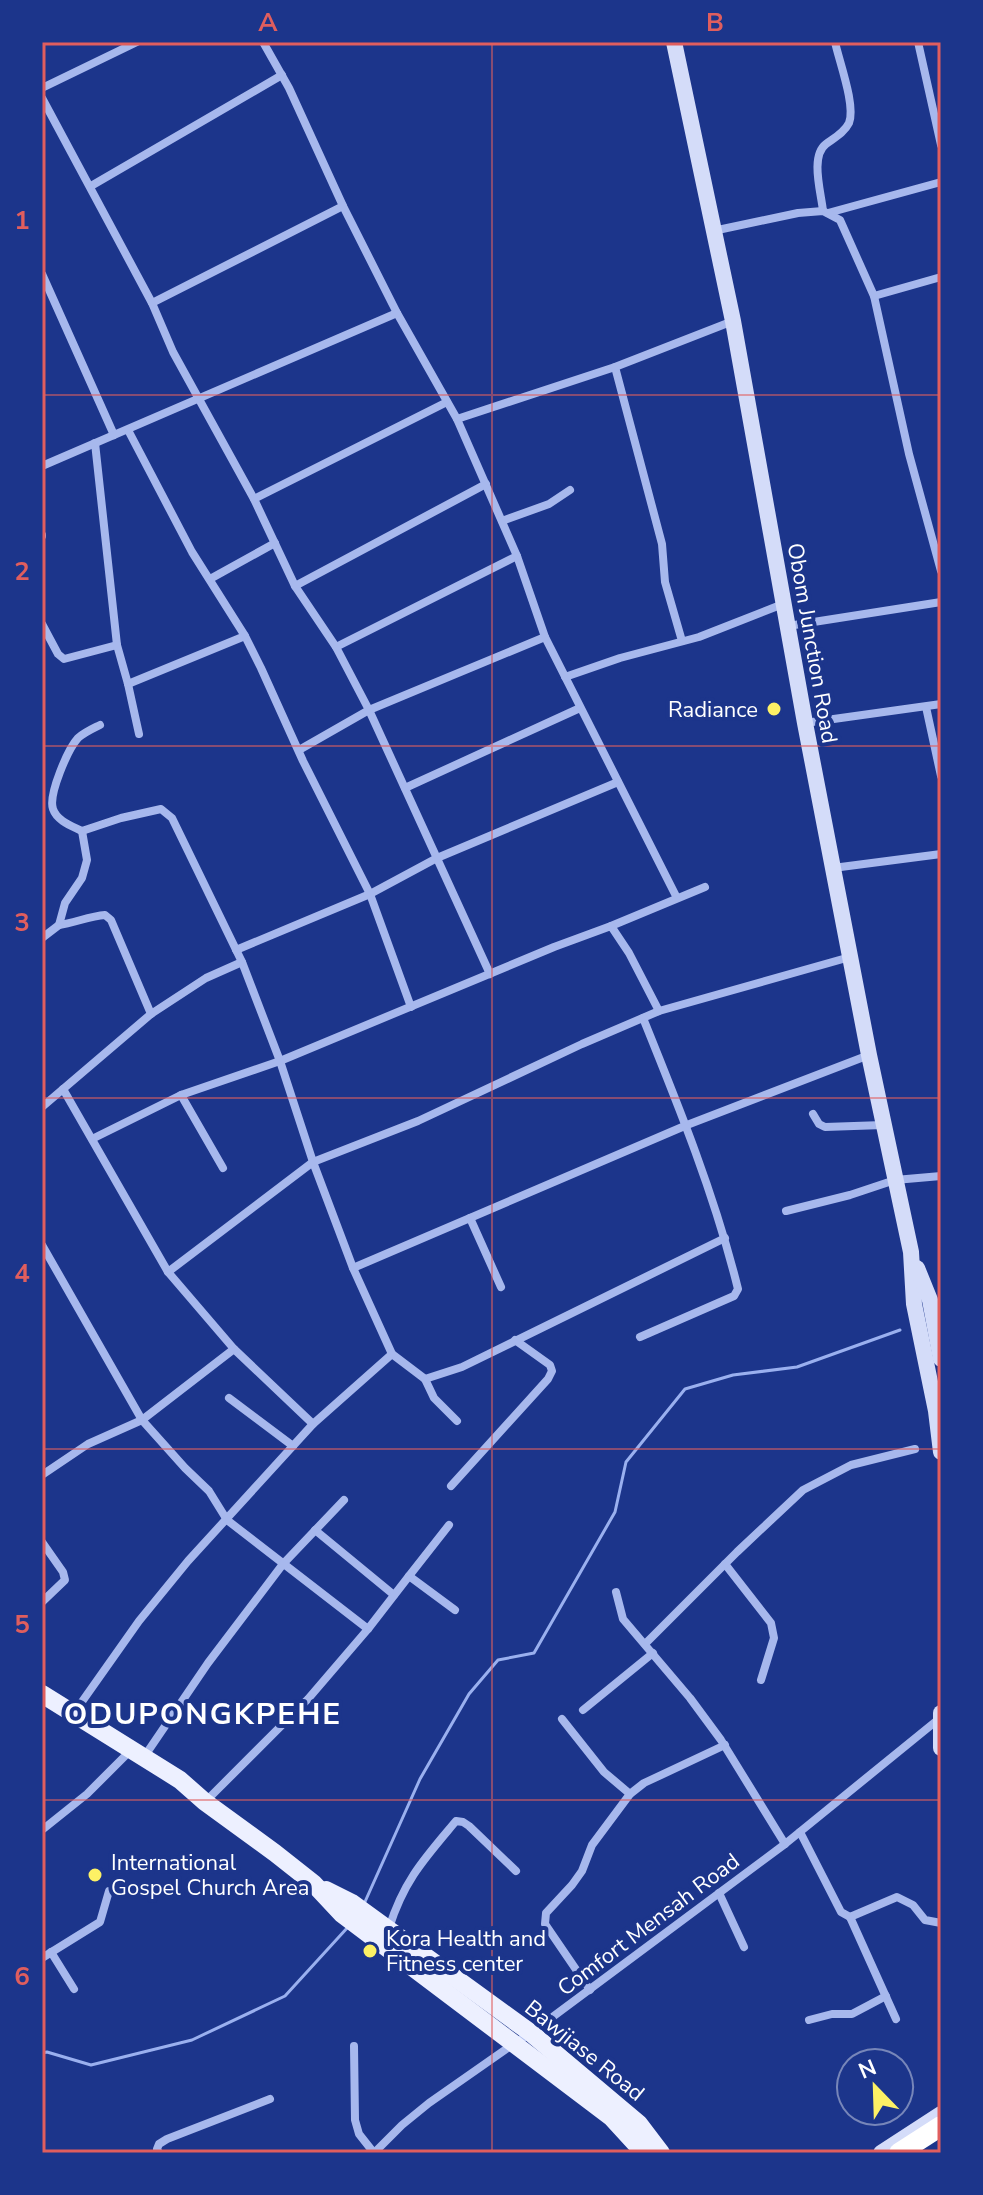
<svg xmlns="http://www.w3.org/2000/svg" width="983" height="2195" font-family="'Nunito Sans',sans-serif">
  <rect width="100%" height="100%" fill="#1c358b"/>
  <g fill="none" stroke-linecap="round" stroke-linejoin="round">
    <g stroke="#9ab0ef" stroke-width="3">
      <polyline points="364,1904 420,1779 469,1694 498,1660 534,1653 615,1512 626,1462 685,1389 733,1375 797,1367 900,1330"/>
      <polyline points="42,2053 47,2052 91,2065 192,2040 285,1996 348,1927"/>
    </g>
    <g stroke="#a7b8ed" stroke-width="8">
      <polyline points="263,42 289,88 343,206 397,313 457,419 517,556 545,637 677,898"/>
      <polyline points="918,42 941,145"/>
      <polyline points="42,88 137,42"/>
      <polyline points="42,98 152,303 173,352 254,499 295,586 336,647 369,710 490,974"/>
      <polyline points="91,186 282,75"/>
      <path d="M823,211C821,192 810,156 826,144C834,138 844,133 849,123C856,106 839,61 835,42"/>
      <polyline points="828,213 941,182"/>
      <polyline points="713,231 798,213 823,211 840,220 874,296 909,454 941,571"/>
      <polyline points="42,274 114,435"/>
      <polyline points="874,296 941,277"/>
      <polyline points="152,303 343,206"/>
      <polyline points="615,367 662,544 665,582 682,641"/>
      <polyline points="457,419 615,367 733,321"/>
      <polyline points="128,430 192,552 245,636 261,668 303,761 370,894 411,1007"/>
      <polyline points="95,443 117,645 128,684 139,734"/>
      <polyline points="42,466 397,313"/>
      <polyline points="254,499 447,402"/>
      <polyline points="502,521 549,504 570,490"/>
      <polyline points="42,535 42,536"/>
      <polyline points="210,579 275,543"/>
      <polyline points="295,586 486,484"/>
      <polyline points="42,624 58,654 64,659 117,645"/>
      <polyline points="788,626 941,602"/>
      <polyline points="336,647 517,556"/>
      <polyline points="565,677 620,658 699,637 783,604"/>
      <polyline points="128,684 245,636"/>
      <polyline points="926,707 941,776"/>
      <polyline points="805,723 941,704"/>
      <path d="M100,725C92,729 85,732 78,738C68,749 48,795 53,809C57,821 72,826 82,831L121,818L161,809L172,818L242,962L280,1061L313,1162L353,1268L392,1354L425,1379L462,1367L725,1238"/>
      <polyline points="299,750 369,710 545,637"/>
      <polyline points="405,788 580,708"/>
      <polyline points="833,868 941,854"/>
      <path d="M59,925C74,923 90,916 105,915L111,920L151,1014"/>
      <polyline points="611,926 705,887"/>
      <polyline points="42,938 59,925 65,903 82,878 87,860 82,831"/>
      <polyline points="236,950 370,894 437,858 618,782"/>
      <polyline points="63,1089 168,1272 234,1349 313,1424"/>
      <polyline points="181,1095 223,1168"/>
      <polyline points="42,1107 151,1014 206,978 242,962"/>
      <polyline points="813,1114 819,1124 825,1127 883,1125"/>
      <polyline points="92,1139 181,1095 280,1061 554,947 611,926 629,953 659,1011"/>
      <polyline points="786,1211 850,1195 895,1180 941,1176"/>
      <polyline points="470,1218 501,1287"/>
      <polyline points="42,1245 142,1420 185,1468 209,1491 227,1520 368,1629"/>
      <polyline points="353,1268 687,1125 869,1055"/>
      <polyline points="168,1272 313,1162 418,1121 582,1044 659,1011 850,957"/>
      <path d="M640,1337L734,1296L738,1289C715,1196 679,1107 643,1018"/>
      <polyline points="425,1379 434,1398 457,1421"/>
      <polyline points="229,1398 293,1446"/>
      <polyline points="42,1475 88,1444 142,1420 234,1349"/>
      <polyline points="451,1486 548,1379 552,1371 550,1365 515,1340"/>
      <polyline points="315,1530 394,1595"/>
      <polyline points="42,1542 63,1572 65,1580 42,1602"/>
      <polyline points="725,1564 771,1623 774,1638 761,1680"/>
      <polyline points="409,1576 449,1525"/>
      <polyline points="616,1592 623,1619 690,1698 721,1740 785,1844"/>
      <polyline points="645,1644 737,1552 803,1490 851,1465 915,1449"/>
      <polyline points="583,1710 653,1653"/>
      <polyline points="74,1713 139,1621 188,1561 313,1424 392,1354"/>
      <polyline points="562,1719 604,1772 630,1794"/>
      <polyline points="144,1757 208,1663 283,1564 344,1500"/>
      <polyline points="206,1801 308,1699 368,1629 409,1576 455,1610"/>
      <polyline points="42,1830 87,1794 131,1750"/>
      <polyline points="800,1832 841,1912 850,1917 897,1897 913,1905 925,1920 941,1923"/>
      <polyline points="719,1893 744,1947"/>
      <polyline points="850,1917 896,2019"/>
      <path d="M389,1928C404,1880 425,1858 456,1821L463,1822L469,1826L516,1871"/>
      <polyline points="51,1952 74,1989"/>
      <polyline points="42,1958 100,1922 109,1891"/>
      <polyline points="590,1990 545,1924 546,1913 572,1885 582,1871 592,1845 630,1794 644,1783 725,1745"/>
      <polyline points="809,2020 832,2014 852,2014 886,1996"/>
      <polyline points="354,2046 355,2120 359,2134 374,2153"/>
      <polyline points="159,2153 157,2149 159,2144 167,2139 270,2099"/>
      <polyline points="374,2153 402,2125 429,2103 515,2043 531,2033 785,1844 940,1718"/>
    </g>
    <g stroke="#d4dcf9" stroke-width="16">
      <polyline points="674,42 733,321 805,723 869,1055 911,1252 914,1304 936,1411 941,1452"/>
      <polyline points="917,1268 930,1300 941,1359"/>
      <polyline points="941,1713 941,1748"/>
      <polyline points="881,2153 941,2114"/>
    </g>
    <g stroke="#edf0ff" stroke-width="18">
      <polyline points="42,1694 180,1780 205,1802 275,1853 313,1883 342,1914 611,2117 644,2153"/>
      <polyline points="326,1890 352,1903 531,2033 639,2124 661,2153"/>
    </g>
    <polyline stroke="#fff" stroke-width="20" points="899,2153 941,2126"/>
  </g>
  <path fill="none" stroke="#e05e5e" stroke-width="2" stroke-opacity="0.55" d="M492,42V2153M42,395H941M42,746H941M42,1098H941M42,1449H941M42,1800H941"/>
  <g fill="#fdf165" stroke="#1c358b" stroke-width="3">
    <circle cx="774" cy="709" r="8"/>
    <circle cx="95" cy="1875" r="8"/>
    <circle cx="370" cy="1951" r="8"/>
  </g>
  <g text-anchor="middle" stroke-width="8" stroke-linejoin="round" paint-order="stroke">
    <g font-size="22" fill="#fff" stroke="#1c358b">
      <text transform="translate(813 643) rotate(80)" y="8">Obom Junction Road</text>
      <text transform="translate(648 1924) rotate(-37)" y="8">Comfort Mensah Road</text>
      <text transform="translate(585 2050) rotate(39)" y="8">Bawjiase Road</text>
    </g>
    <g font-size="22" fill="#fff" stroke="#1c358b" text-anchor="start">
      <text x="758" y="717" text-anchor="end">Radiance</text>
      <text x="111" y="1870">International<tspan x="111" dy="25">Gospel Church Area</tspan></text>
      <text x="386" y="1946">Kora Health and<tspan x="386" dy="25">Fitness center</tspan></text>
    </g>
    <g font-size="30" font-weight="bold" letter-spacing="2" fill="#fff" stroke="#1c358b">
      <text x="203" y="1724">ODUPONGKPEHE</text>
    </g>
  </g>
  <rect width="983" height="2195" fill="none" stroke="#1c358b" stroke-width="88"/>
  <g transform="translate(875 2087) rotate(337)"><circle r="38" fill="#1c358b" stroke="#7786b9" stroke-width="2"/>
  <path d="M0-6L14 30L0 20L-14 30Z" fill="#fdf165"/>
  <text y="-12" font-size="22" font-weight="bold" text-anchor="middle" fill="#ffffff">N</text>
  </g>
  <rect x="44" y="44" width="895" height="2107" fill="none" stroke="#e05e5e" stroke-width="3"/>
  <g font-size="26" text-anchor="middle" font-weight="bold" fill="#e05e5e">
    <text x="268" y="31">A</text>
    <text x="715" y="31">B</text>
    <text x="22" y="229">1</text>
    <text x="22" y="580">2</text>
    <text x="22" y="931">3</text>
    <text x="22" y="1282">4</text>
    <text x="22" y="1633">5</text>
    <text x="22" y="1985">6</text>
  </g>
</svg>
